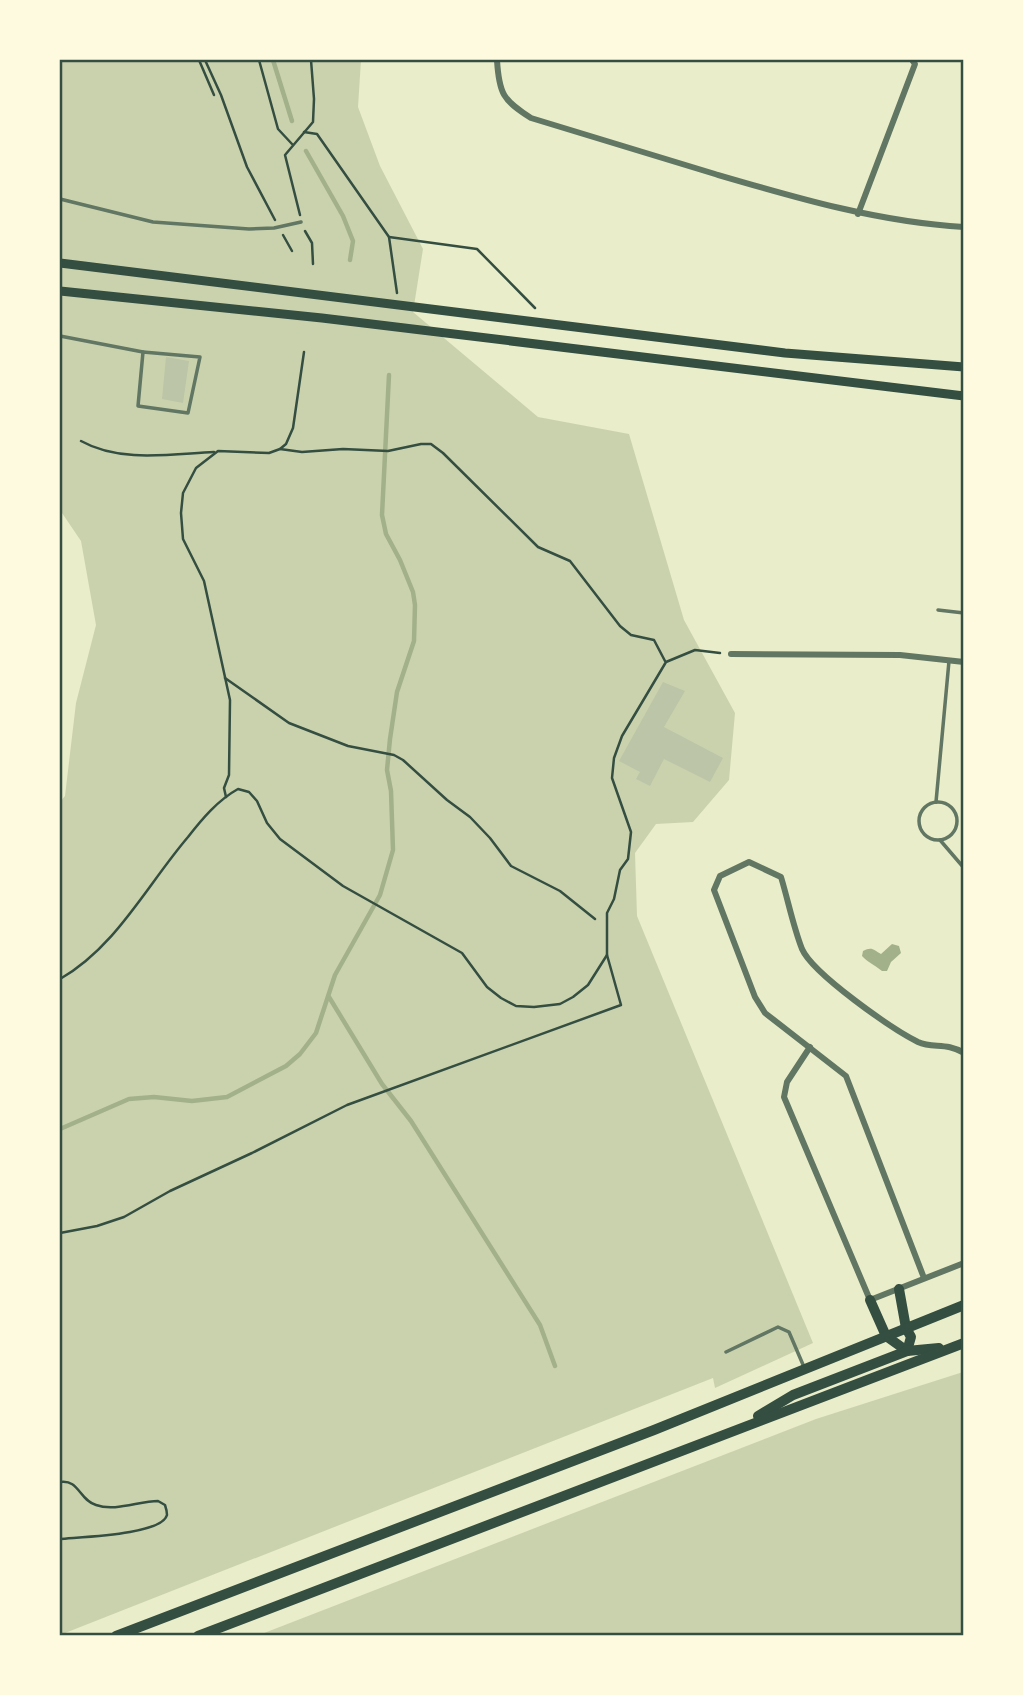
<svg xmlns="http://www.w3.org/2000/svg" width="1023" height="1695" font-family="'Exo 2',sans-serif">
  <rect width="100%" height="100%" fill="#e9edc9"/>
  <g fill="#cad2ad">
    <polygon points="60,60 361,60 358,107 380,166 423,249 413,312 538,417 629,434 684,620 735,713 729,780 693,822 656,824 635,853 637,916 813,1343 715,1388 713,1378 60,1635 60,802 65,796 76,703 96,625 81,541 60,510"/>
    <polygon points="963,1372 963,1635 259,1635 816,1419"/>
  </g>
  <path fill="#a3b18a" d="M892,944L899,946L901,953L891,962L887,971H882C875,965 867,962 862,956L863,951C872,946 874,950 881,954Z"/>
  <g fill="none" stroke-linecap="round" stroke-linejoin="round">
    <g stroke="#a3b18a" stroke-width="4.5">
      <polyline points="273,60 292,121"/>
      <polyline points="306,151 343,216 353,241 350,260"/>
      <polyline points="329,997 382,1084 411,1121 540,1325 555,1366"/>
      <polyline points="60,1129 129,1099 154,1097 192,1101 227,1097 286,1066 300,1054 316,1033 335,975 380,895 393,850 391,791 387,770 390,739 397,692 414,641 415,605 413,592 400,560 386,534 382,515 389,375"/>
    </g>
  </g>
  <g fill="#bcc5a7">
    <polygon points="166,357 189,361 183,403 162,399"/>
    <polygon points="663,682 685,691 664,727 723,758 710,782 664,759 650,786 636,779 640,772 619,761"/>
  </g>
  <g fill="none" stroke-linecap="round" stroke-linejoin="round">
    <g stroke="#344e41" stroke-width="2.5">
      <polyline points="199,60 214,95"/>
      <polyline points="205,60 221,95 247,167 275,220"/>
      <polyline points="259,60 278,129 292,144"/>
      <polyline points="304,132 317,134 389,237 397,293"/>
      <polyline points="300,215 285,155 313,122 314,99 311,60"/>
      <polyline points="305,231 312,243 313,264"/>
      <polyline points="283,235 292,251"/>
      <polyline points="389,237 477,249 535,308"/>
      <path d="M81,441C120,463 171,454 214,452"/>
      <polyline points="280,449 302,452 343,449 388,451 421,444 431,444 443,453 538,547 570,561 620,626 631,635 654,640 665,661"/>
      <polyline points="225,678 289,723 348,746 394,755 403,760 447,800 470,817 490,838 511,866 560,891 595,919"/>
      <polyline points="226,797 224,788 229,775 230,700 204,581 183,539 181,513 183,493 196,468 218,451 269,453 280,449 286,444 293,428 304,352"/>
      <path d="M60,979C116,947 147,885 188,837C202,819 218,800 238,789L249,792L257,801L267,823L280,839L343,886L462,953L487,987L501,998L516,1006L534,1007L560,1004L573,997L588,985L607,955V913L614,899L620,870L628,859L631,832L612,778L614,758L622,736L666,662L695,650L720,653"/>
      <polyline points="60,1233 97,1226 124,1217 170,1191 252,1153 347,1105 621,1005 607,955"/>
      <path d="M60,1482C79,1479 79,1500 96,1505C115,1512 139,1501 158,1501L165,1505C166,1508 167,1512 167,1515C162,1535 78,1537 60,1539"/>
    </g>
    <g stroke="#617663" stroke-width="3.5">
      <polyline points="60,199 153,222 249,229 274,228 301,222"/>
      <polyline points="60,336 143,352"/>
      <polygon points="143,352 200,357 188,413 138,406"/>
      <polyline points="938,610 964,613"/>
      <polyline points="936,802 949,661"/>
      <circle cx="938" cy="821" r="19"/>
      <polyline points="940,840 964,868"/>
      <polyline points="726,1352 778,1327 789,1332 804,1367"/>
    </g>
    <g stroke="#617663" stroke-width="6">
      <path d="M497,60C499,94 503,100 531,118C592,137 654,155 715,174C797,198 878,222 964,227"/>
      <polyline points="858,214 915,64 912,60"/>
      <polyline points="731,654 900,655 964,662"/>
      <polyline points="810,1047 787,1082 784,1097 870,1300 964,1263"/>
      <path d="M924,1278L846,1076L765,1013L755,997L714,890L720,876L749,862L781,877C788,900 793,926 802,949C813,974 892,1029 918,1042C933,1049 946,1042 964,1053"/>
    </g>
    <g stroke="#344e41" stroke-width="9">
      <polyline points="60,263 785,353 964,367"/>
      <polyline points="60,291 322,318 964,396"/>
    </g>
    <g stroke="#344e41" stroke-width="10">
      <polyline points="899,1289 906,1328 911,1337 907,1351"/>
      <polyline points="870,1300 886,1336 907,1351"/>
      <polyline points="758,1416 793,1395 907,1351 939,1348"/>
      <polyline points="116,1636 654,1430 964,1305"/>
      <polyline points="198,1636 964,1343"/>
    </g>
  </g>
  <rect width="1023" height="1695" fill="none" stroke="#fefae0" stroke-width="122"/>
  <rect x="61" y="61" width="901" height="1573" fill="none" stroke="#344e41" stroke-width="2.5"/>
</svg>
